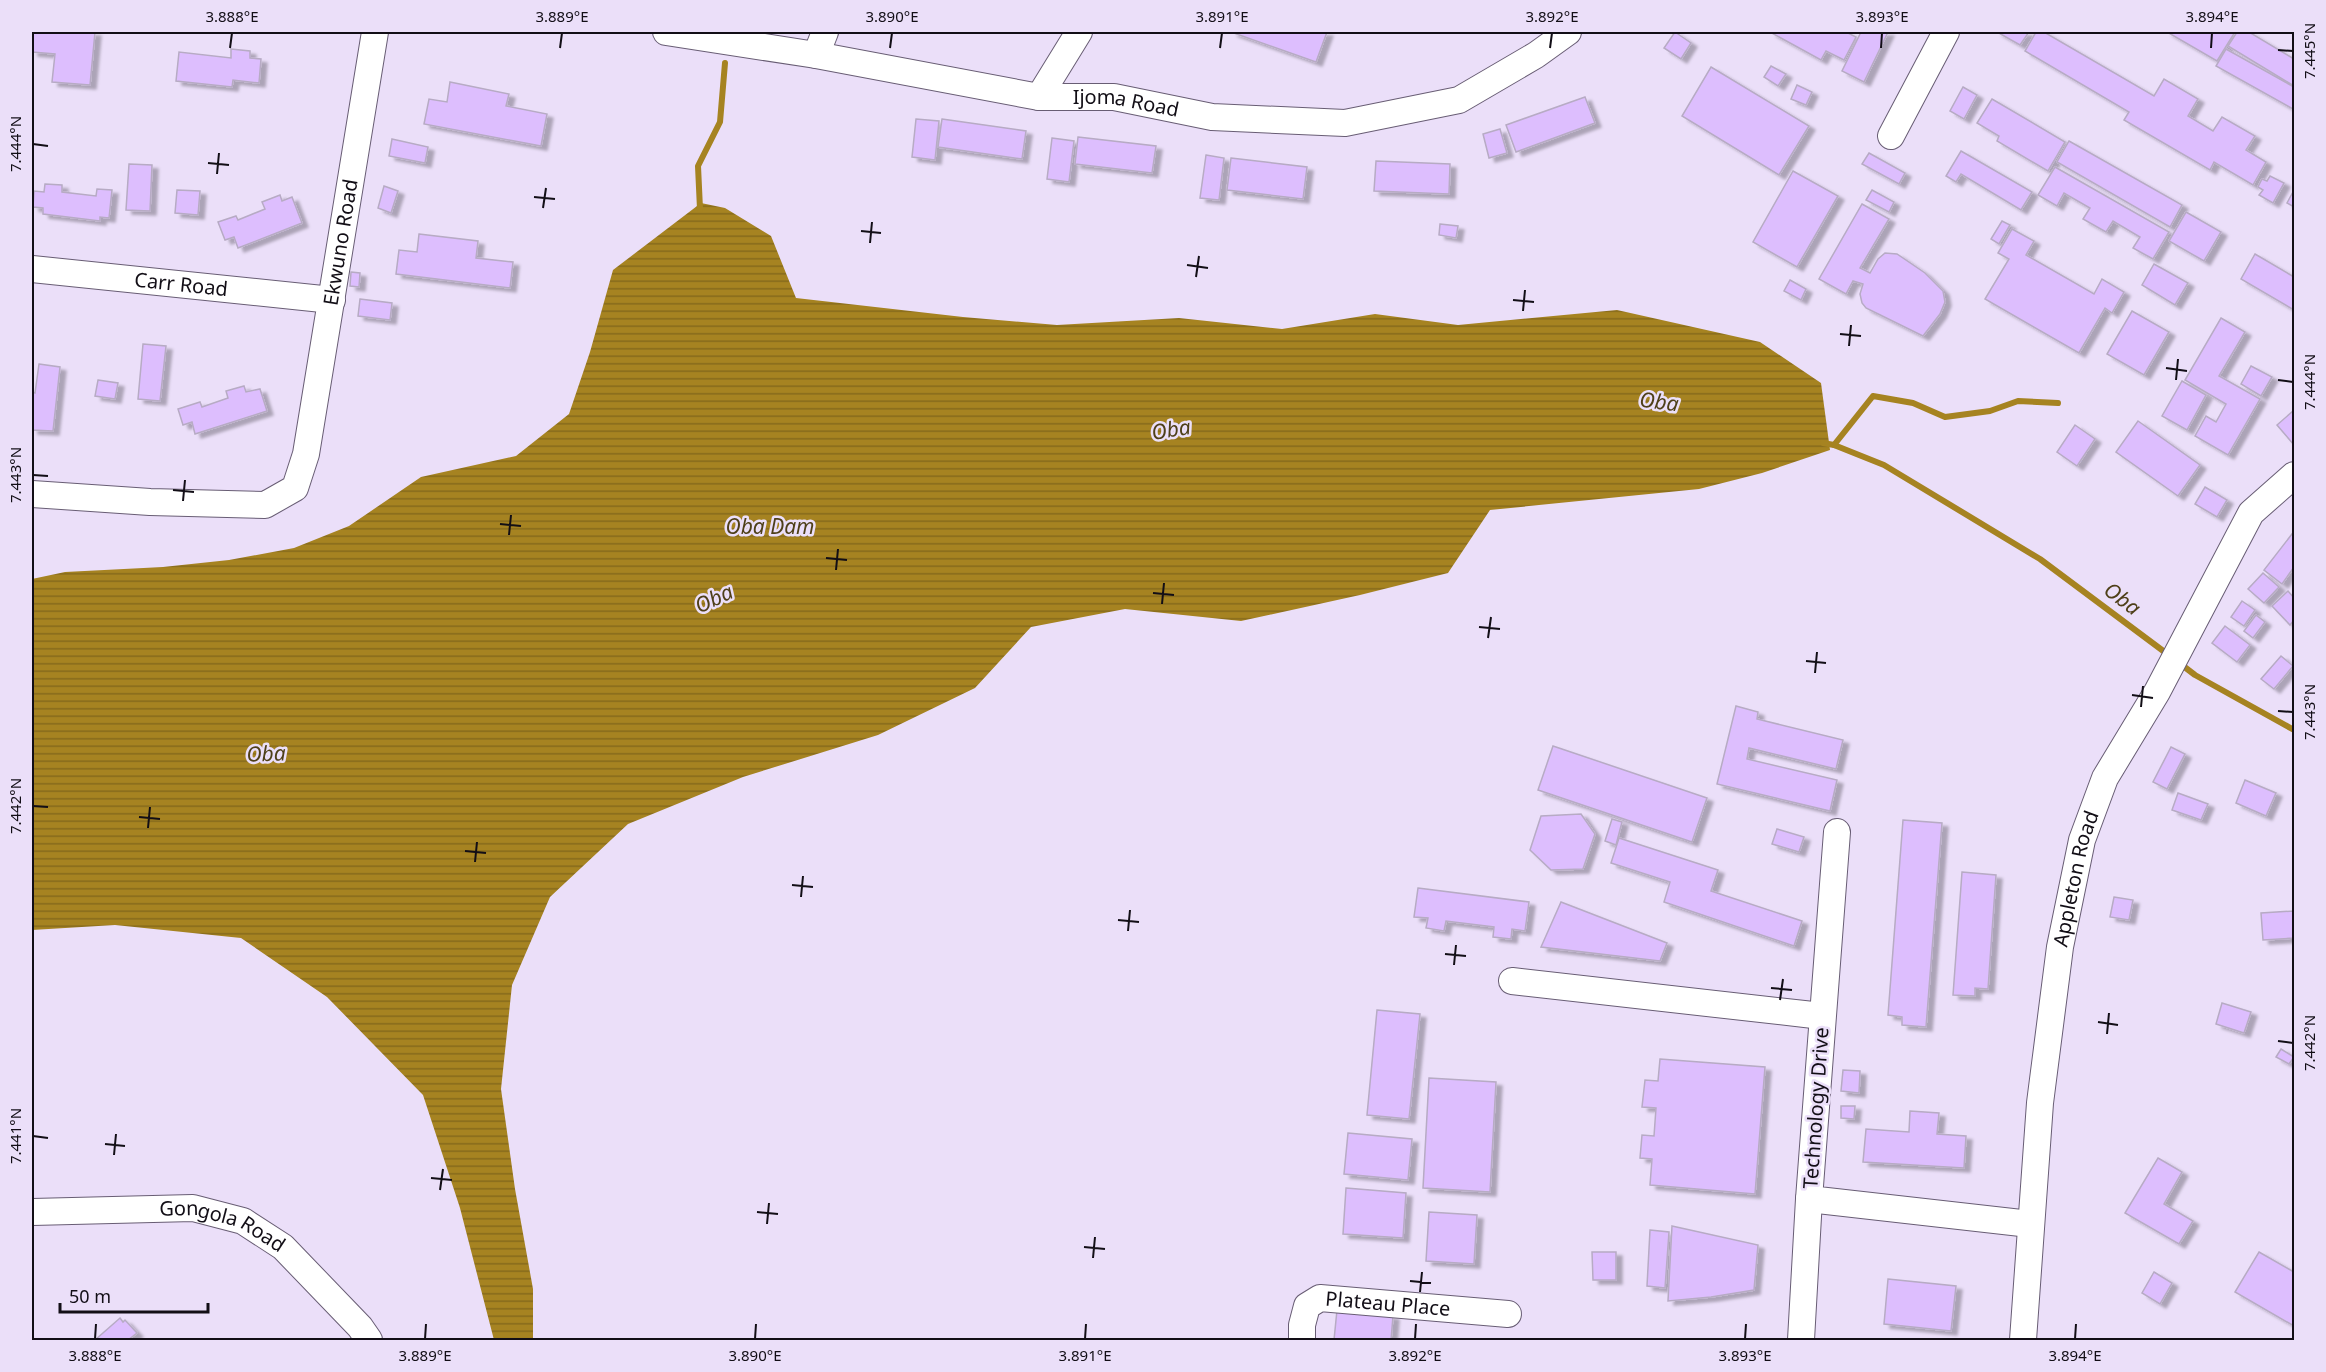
<svg xmlns="http://www.w3.org/2000/svg" width="2326" height="1372" font-family="'Noto Sans',sans-serif">
  <defs>
    <pattern id="water-rules" width="6" height="5" patternUnits="userSpaceOnUse" patternTransform="scale(1.5)"><rect width="6" height="5" fill="#a68321"/><path d="M0 2.5h6" fill="none" stroke="#866a1c"/></pattern>
    <filter id="shadow"><feDropShadow dx="6" dy="4" stdDeviation="1.5" flood-color="#0004"/></filter>
  </defs>
  <rect width="100%" height="100%" fill="#ebdff9"/>
  <polygon fill="url(#water-rules)" points="701,203 725,208 771,236 796,298 963,317 1057,325 1179,318 1282,329 1375,314 1458,325 1617,310 1760,342 1821,383 1830,450 1762,473 1699,489 1490,510 1448,573 1360,595 1241,621 1125,609 1031,627 975,688 878,735 743,777 628,824 550,897 512,985 501,1089 515,1189 533,1289 533,1340 494,1340 460,1208 423,1095 327,997 241,938 115,925 32,930 32,579 65,572 163,567 229,560 294,548 349,526 421,477 516,456 569,414 590,352 613,270"/>
  <g fill="none" stroke-linecap="round" stroke-linejoin="round">
    <g stroke="#a68321" stroke-width="6">
      <polyline points="700,209 698,166 720,122 725,63"/>
      <polyline points="1823,443 1834,445 1884,465 2040,559 2170,656"/>
      <polyline points="1834,445 1873,396 1913,403 1945,417 1990,411 2018,401 2058,403"/>
      <polyline points="2178,662 2195,675 2294,730"/>
    </g>
  </g>
  <g fill="#ddbefe" stroke="#b7abc4" stroke-width="1.5" filter="url(#shadow)">
    <polygon points="32,32 95,32 90,85 52,82 55,54 32,52"/>
    <polygon points="1231,32 1327,32 1316,62"/>
    <polygon points="1675,32 1691,43 1681,59 1664,48"/>
    <polygon points="1770,32 1846,32 1856,37 1844,60 1826,51 1821,60"/>
    <polygon points="1861,32 1888,32 1864,82 1842,71"/>
    <polygon points="1997,32 2029,32 2020,45"/>
    <polygon points="2036,32 2044,32 2154,96 2164,79 2198,99 2188,116 2213,131 2222,117 2255,136 2246,150 2266,162 2253,185 2214,162 2210,170 2124,120 2129,112 2025,51"/>
    <polygon points="2167,32 2235,32 2217,61"/>
    <polygon points="2237,32 2249,32 2294,59 2294,86 2228,46"/>
    <polygon points="231,49 250,51 250,58 261,59 259,83 233,80 232,87 176,81 179,52 231,58"/>
    <polygon points="2226,49 2294,87 2293,109 2216,66"/>
    <polygon points="1771,66 1786,74 1778,86 1764,77"/>
    <polygon points="1711,67 1809,126 1779,175 1682,116"/>
    <polygon points="450,82 509,94 506,106 547,114 541,146 424,124 429,99 447,102"/>
    <polygon points="1797,85 1812,92 1806,105 1791,99"/>
    <polygon points="1963,87 1977,95 1964,119 1950,111"/>
    <polygon points="1585,97 1595,123 1516,152 1506,125"/>
    <polygon points="1992,99 2065,142 2048,171 1997,141 1999,136 1977,123"/>
    <polygon points="916,119 939,121 935,160 912,157"/>
    <polygon points="942,119 1026,131 1022,159 938,147"/>
    <polygon points="1500,129 1507,153 1489,158 1483,134"/>
    <polygon points="1078,137 1156,146 1152,173 1075,164"/>
    <polygon points="1052,138 1074,141 1069,182 1047,179"/>
    <polygon points="392,139 428,147 425,163 389,156"/>
    <polygon points="2069,141 2182,205 2170,227 2057,162"/>
    <polygon points="1961,151 2032,192 2021,210 1961,174 1956,182 1946,176"/>
    <polygon points="1869,153 1905,173 1899,184 1862,164"/>
    <polygon points="1206,155 1224,158 1219,200 1200,198"/>
    <polygon points="1231,158 1307,167 1303,199 1227,190"/>
    <polygon points="1376,161 1450,164 1449,194 1374,191"/>
    <polygon points="129,164 152,165 150,211 126,210"/>
    <polygon points="2055,167 2169,232 2153,259 2133,248 2140,237 2113,221 2106,232 2083,219 2090,208 2064,193 2057,206 2038,195"/>
    <polygon points="1793,171 1838,196 1797,267 1753,242"/>
    <polygon points="2270,176 2284,183 2273,203 2259,195 2263,190 2258,187 2262,179 2267,181"/>
    <polygon points="45,184 62,185 62,192 96,196 97,189 112,190 109,218 100,217 100,221 43,214 43,208 33,207 34,191 44,192"/>
    <polygon points="384,186 398,191 391,213 378,208"/>
    <polygon points="177,190 200,191 198,215 175,213"/>
    <polygon points="1872,190 1894,202 1889,212 1866,200"/>
    <polygon points="2294,190 2294,207 2287,203"/>
    <polygon points="280,195 282,201 292,197 302,223 238,248 234,237 225,240 218,222 236,216 238,220 265,209 262,202"/>
    <polygon points="1862,204 1889,219 1860,268 1870,273 1878,259 1885,253 1897,254 1925,273 1943,291 1945,302 1940,314 1923,336 1866,308 1862,303 1860,294 1863,284 1853,281 1846,294 1819,279"/>
    <polygon points="2186,212 2221,232 2204,261 2169,241"/>
    <polygon points="2002,221 2010,225 1999,244 1991,239"/>
    <polygon points="1440,224 1458,226 1456,238 1439,235"/>
    <polygon points="2012,229 2034,241 2026,255 2094,294 2102,279 2124,292 2112,313 2105,308 2079,353 1985,299 2009,259 1998,253"/>
    <polygon points="419,234 478,241 476,258 513,262 510,288 396,274 399,250 417,252"/>
    <polygon points="2255,254 2294,277 2294,310 2241,279"/>
    <polygon points="2154,264 2188,283 2175,305 2142,285"/>
    <polygon points="351,272 360,273 359,287 350,286"/>
    <polygon points="1790,280 1806,289 1801,300 1784,291"/>
    <polygon points="360,299 392,303 390,320 358,316"/>
    <polygon points="2132,311 2169,332 2144,375 2107,354"/>
    <polygon points="2221,318 2245,332 2219,376 2260,399 2228,455 2195,436 2206,416 2216,422 2226,404 2185,380"/>
    <polygon points="143,344 166,346 160,401 138,399"/>
    <polygon points="39,364 60,367 53,431 32,430 32,392 35,393"/>
    <polygon points="2251,366 2272,377 2261,396 2241,384"/>
    <polygon points="98,380 118,383 115,399 95,396"/>
    <polygon points="2182,381 2206,395 2187,430 2162,416"/>
    <polygon points="244,386 246,392 260,389 267,411 195,434 192,422 183,425 178,409 200,402 202,407 228,398 226,391"/>
    <polygon points="2293,411 2294,413 2294,445 2277,425"/>
    <polygon points="2138,421 2200,465 2178,496 2116,452"/>
    <polygon points="2075,425 2095,439 2077,466 2057,452"/>
    <polygon points="2205,487 2227,500 2217,517 2195,504"/>
    <polygon points="2292,534 2294,536 2294,567 2282,584 2264,570"/>
    <polygon points="2263,573 2279,587 2264,603 2248,589"/>
    <polygon points="2288,591 2294,598 2294,620 2290,625 2272,606"/>
    <polygon points="2242,601 2255,610 2244,626 2231,617"/>
    <polygon points="2256,615 2265,622 2253,638 2244,631"/>
    <polygon points="2225,626 2250,645 2237,662 2212,643"/>
    <polygon points="2281,656 2293,666 2274,689 2261,679"/>
    <polygon points="1736,706 1758,712 1757,719 1843,740 1836,769 1749,748 1747,759 1837,780 1830,811 1717,784"/>
    <polygon points="1553,746 1707,798 1692,842 1538,790"/>
    <polygon points="2171,747 2185,754 2167,789 2153,782"/>
    <polygon points="2245,780 2276,793 2266,816 2236,803"/>
    <polygon points="2178,793 2208,804 2201,820 2172,810"/>
    <polygon points="1581,814 1595,834 1583,869 1551,870 1530,850 1541,816"/>
    <polygon points="1612,819 1622,822 1616,845 1605,841"/>
    <polygon points="1903,820 1942,823 1926,1027 1902,1025 1902,1017 1888,1015"/>
    <polygon points="1777,829 1804,837 1799,852 1772,844"/>
    <polygon points="1619,838 1718,870 1711,891 1802,921 1794,946 1664,902 1670,882 1611,863"/>
    <polygon points="1962,872 1996,875 1988,989 1975,988 1975,996 1953,995"/>
    <polygon points="1418,888 1529,902 1525,931 1512,929 1511,939 1493,937 1494,927 1446,921 1444,931 1426,928 1428,918 1414,917"/>
    <polygon points="2114,897 2133,900 2129,920 2110,917"/>
    <polygon points="1561,902 1667,943 1660,961 1541,947"/>
    <polygon points="2294,911 2294,938 2263,940 2261,913"/>
    <polygon points="2222,1003 2251,1012 2244,1033 2216,1024"/>
    <polygon points="1377,1010 1420,1014 1409,1119 1367,1115"/>
    <polygon points="2281,1049 2294,1057 2289,1064 2276,1057"/>
    <polygon points="1660,1059 1765,1067 1755,1194 1650,1185 1652,1159 1640,1158 1642,1135 1654,1136 1656,1108 1642,1107 1645,1080 1658,1081"/>
    <polygon points="1843,1070 1860,1071 1859,1093 1841,1091"/>
    <polygon points="1429,1078 1496,1082 1490,1192 1423,1188"/>
    <polygon points="1841,1106 1855,1106 1854,1119 1841,1118"/>
    <polygon points="1910,1111 1939,1113 1937,1134 1966,1136 1964,1168 1863,1162 1866,1129 1909,1132"/>
    <polygon points="1348,1133 1412,1139 1408,1180 1344,1174"/>
    <polygon points="2158,1158 2182,1172 2164,1204 2193,1221 2179,1244 2125,1213"/>
    <polygon points="1346,1188 1406,1193 1403,1238 1343,1234"/>
    <polygon points="1429,1212 1477,1215 1474,1264 1426,1261"/>
    <polygon points="1672,1226 1758,1245 1754,1290 1711,1297 1668,1301"/>
    <polygon points="1650,1230 1669,1232 1665,1288 1647,1286"/>
    <polygon points="1592,1252 1616,1252 1616,1280 1593,1280"/>
    <polygon points="2259,1252 2294,1272 2294,1326 2235,1292"/>
    <polygon points="2154,1272 2172,1283 2160,1304 2142,1293"/>
    <polygon points="1888,1279 1956,1286 1951,1331 1884,1324"/>
    <polygon points="1337,1310 1393,1316 1391,1340 1334,1340"/>
    <polygon points="120,1318 123,1322 125,1320 137,1333 128,1340 95,1340"/>
  </g>
  <g fill="none" stroke-linecap="round" stroke-linejoin="round">
    <defs>
      <g id="minor">
        <path id="s1" d="M666,32L816,55L1039,97H1114L1212,117L1345,123L1459,100L1536,55L1568,32"/>
        <polyline points="816,55 825,32"/>
        <polyline points="1039,97 1079,32"/>
        <polyline points="1891,136 1946,32"/>
        <path id="s2" d="M32,269L332,300"/>
        <path id="s3" d="M32,494L150,502L265,505L295,488L306,454L375,32"/>
        <polyline points="1837,832 1809,1199 2030,1224"/>
        <polyline points="1512,981 1822,1016"/>
        <path id="s4" d="M32,1212L193,1208L243,1221L283,1247L360,1327L369,1340"/>
        <path id="s5" d="M1302,1340V1325L1307,1306L1320,1298L1508,1314"/>
        <polyline points="1801,1340 1809,1199"/>
        <path id="s6" d="M2023,1340L2040,1103L2060,947L2082,840L2105,778L2157,692L2251,513L2294,475"/>
      </g>
    </defs>
    <use href="#minor" stroke="#685d74" stroke-width="28"/>
    <use href="#minor" stroke="#fff" stroke-width="26"/>
  </g>
  <path fill="none" stroke="#120e16" stroke-width="2" d="M230,48L232,33M560,48L562,33M890,48L892,33M1220,48L1222,33M1550,48L1552,33M1881,48L1882,33M2211,48L2212,33M2278,50L2293,51M33,144L48,146M208,163L229,165M217,174L219,153M534,197L555,199M543,208L546,188M861,231L881,233M870,243L872,222M1187,265L1208,268M1196,277L1199,256M1513,300L1534,302M1523,311L1525,290M1840,334L1861,336M1849,346L1851,325M2166,368L2187,371M2176,380L2178,359M2278,380L2293,382M33,475L48,476M173,490L194,492M183,501L185,480M500,524L521,526M509,535L511,515M826,558L847,560M836,570L838,549M1153,593L1174,595M1162,604L1164,583M1479,627L1500,629M1488,638L1491,617M1806,661L1826,663M1815,673L1817,652M2132,695L2153,698M2141,707L2143,686M2278,711L2293,712M33,806L48,807M139,817L160,819M148,828L150,807M465,851L486,853M475,862L477,842M792,885L813,887M801,897L803,876M1118,920L1139,922M1128,931L1130,910M1445,954L1466,956M1454,965L1456,945M1771,988L1792,990M1780,1000L1783,979M2098,1022L2118,1025M2107,1034L2109,1013M2278,1041L2293,1043M33,1136L48,1138M105,1144L125,1146M114,1155L116,1134M431,1178L452,1180M440,1190L443,1169M757,1212L778,1214M767,1224L769,1203M1084,1247L1105,1249M1093,1258L1095,1237M1410,1281L1431,1283M1420,1292L1422,1272M95,1339L96,1324M425,1339L426,1324M755,1339L756,1324M1085,1339L1086,1324M1415,1339L1416,1324M1745,1339L1746,1324M2075,1339L2076,1324"/>
  <g text-anchor="middle" stroke-width="5" stroke-linejoin="round" paint-order="stroke">
    <g font-size="20" fill="#120e16" stroke="#ebdff9">
      <text dy="7" stroke="none"><textPath href="#s1" startOffset="466">Ijoma Road</textPath></text>
      <text dy="7" stroke="none"><textPath href="#s3" startOffset="518">Ekwuno Road</textPath></text>
      <text dy="7" stroke="none"><textPath href="#s2" startOffset="150">Carr Road</textPath></text>
      <text dy="7" stroke="none"><textPath href="#s6" startOffset="465">Appleton Road</textPath></text>
      <text transform="translate(1816 1108) rotate(-86)" y="7">Technology Drive</text>
      <text dy="7" stroke="none"><textPath href="#s4" startOffset="194">Gongola Road</textPath></text>
      <text dy="7" stroke="none"><textPath href="#s5" startOffset="118">Plateau Place</textPath></text>
    </g>
    <g font-size="21" font-style="italic" fill="#4e3f18" stroke="#ebdff9">
      <text transform="translate(1659 402) rotate(7)" y="7">Oba</text>
      <text transform="translate(1171 430) rotate(-9)" y="7">Oba</text>
      <text x="770" y="534">Oba Dam</text>
      <text transform="translate(714 599) rotate(-25)" y="7">Oba</text>
      <text transform="translate(2122 599) rotate(37)" y="7">Oba</text>
      <text transform="translate(266 754) rotate(-2)" y="7">Oba</text>
    </g>
  </g>
  <rect width="2326" height="1372" fill="none" stroke="#ebdff9" stroke-width="66"/>
  <path d="M60 1303v9h148v-9" fill="none" stroke="#120e16" stroke-width="3"/>
  <text x="69" y="1303" font-size="18" fill="#120e16" stroke="#ebdff9" stroke-width="4.5" paint-order="stroke">50 m</text>
  <rect x="33" y="33" width="2260" height="1306" fill="none" stroke="#120e16" stroke-width="2"/>
  <g font-size="15" text-anchor="middle" fill="#120e16">
    <text x="232" y="22">3.888°E</text>
    <text x="562" y="22">3.889°E</text>
    <text x="892" y="22">3.890°E</text>
    <text x="1222" y="22">3.891°E</text>
    <text x="1552" y="22">3.892°E</text>
    <text x="1882" y="22">3.893°E</text>
    <text x="2212" y="22">3.894°E</text>
    <text transform="translate(2310 51) rotate(-90)" y="5">7.445°N</text>
    <text transform="translate(16 144) rotate(-90)" y="5">7.444°N</text>
    <text transform="translate(2310 382) rotate(-90)" y="5">7.444°N</text>
    <text transform="translate(16 475) rotate(-90)" y="5">7.443°N</text>
    <text transform="translate(2310 712) rotate(-90)" y="5">7.443°N</text>
    <text transform="translate(16 806) rotate(-90)" y="5">7.442°N</text>
    <text transform="translate(2310 1043) rotate(-90)" y="5">7.442°N</text>
    <text transform="translate(16 1136) rotate(-90)" y="5">7.441°N</text>
    <text x="95" y="1361">3.888°E</text>
    <text x="425" y="1361">3.889°E</text>
    <text x="755" y="1361">3.890°E</text>
    <text x="1085" y="1361">3.891°E</text>
    <text x="1415" y="1361">3.892°E</text>
    <text x="1745" y="1361">3.893°E</text>
    <text x="2075" y="1361">3.894°E</text>
  </g>
</svg>
